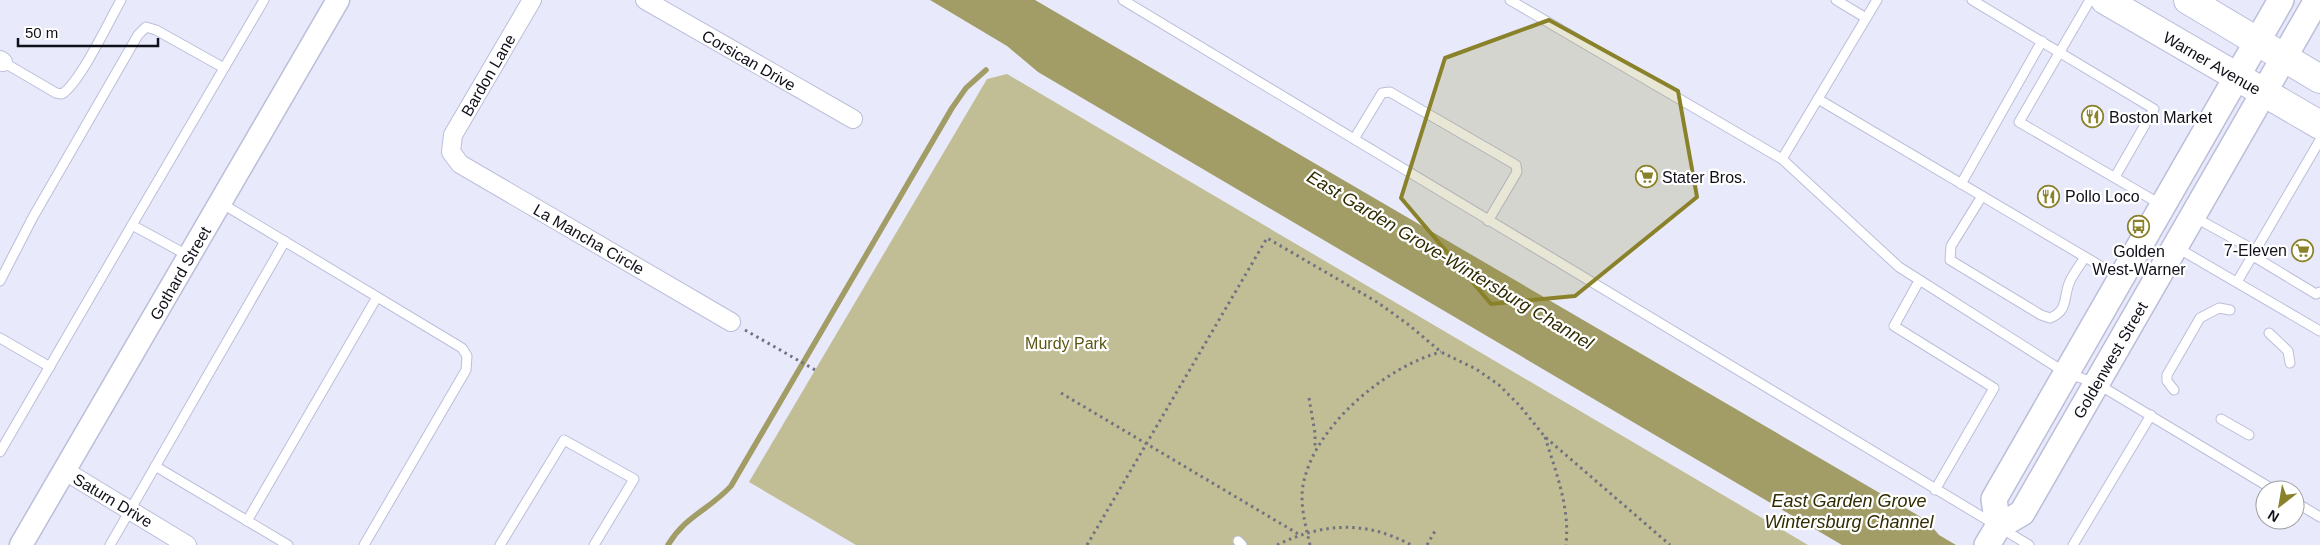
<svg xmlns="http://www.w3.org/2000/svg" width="2320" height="545" font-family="Arial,sans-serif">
  <rect width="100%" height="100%" fill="#e8eafb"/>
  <polygon fill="#c1be95" points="1007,74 1808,545 856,545 749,482 987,79"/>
  <polygon fill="#a29d66" points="930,0 1035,0 1926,520 1939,535 1956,545 1842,545 1038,72 1007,46"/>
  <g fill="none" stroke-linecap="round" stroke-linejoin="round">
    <path stroke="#a29d66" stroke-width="5.5" d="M668,545C685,516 709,510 731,486L952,108L966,88L986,70"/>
    <defs>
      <g id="service">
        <polyline points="1123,0 2029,545"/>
        <polyline points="1510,0 1782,159 1899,267 2066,373 2096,383 2274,490"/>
        <polyline points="1836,0 1866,18"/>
        <polyline points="1972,0 2154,109 2115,177"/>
        <polyline points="2090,0 2019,122 2160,204"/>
        <path d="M2,63L3,62L56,93L62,94C80,83 109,21 121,0"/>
        <polyline points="1818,99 2119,277"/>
        <polyline points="1354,139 1382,93 1390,92 1516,165 1517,172 1488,221"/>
        <polyline points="1782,159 1877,0"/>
        <polyline points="1961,184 2042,41"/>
        <path d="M1982,196L1951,246L1950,260L2041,315L2050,318C2069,311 2063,296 2070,281C2074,273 2080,265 2085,257"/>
        <polyline points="221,203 462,348 467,356 466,370 364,545"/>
        <polyline points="2194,217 2256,251"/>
        <polyline points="132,225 264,0"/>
        <polyline points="2176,247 2320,331"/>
        <polyline points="2253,256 2316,294 2320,292"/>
        <polyline points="0,281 33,217 138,35 146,27 156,30 224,68"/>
        <polyline points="1919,281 1894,326 1994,388 1935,490"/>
        <polyline points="2237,282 2320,140"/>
        <polyline points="2269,333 2288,351 2290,363"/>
        <polyline points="0,338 50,367"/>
        <polyline points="2174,390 2167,381 2167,375 2200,318 2219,308 2230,310"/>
        <polyline points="2221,419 2249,435"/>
        <polyline points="0,452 132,225 189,256"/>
        <polyline points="155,466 288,545"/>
        <polyline points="2295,502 2320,517"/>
        <polyline points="247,521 377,297"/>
        <polyline points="1238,541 1242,545"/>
        <polyline points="110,545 285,241"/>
        <polyline points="500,545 564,440 634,479 594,545"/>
        <polyline points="2073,545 2151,415"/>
      </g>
      <g id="minor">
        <polyline points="532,0 453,135 451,152 460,164 731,322"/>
        <polyline points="645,0 853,119"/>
        <polyline points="0,60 3,62"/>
        <polyline points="65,471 187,545"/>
      </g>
      <polyline id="tertiary" points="21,545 338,0"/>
      <g id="secondary">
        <polyline points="1998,527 1994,499 2281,0"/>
        <polyline points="1987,545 1998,527 2022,513 2317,0"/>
      </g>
      <g id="primary">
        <polyline points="2105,0 2320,125"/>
        <polyline points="2188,0 2320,79"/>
      </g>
    </defs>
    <use href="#service" stroke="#bbbeda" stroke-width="11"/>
    <use href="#minor" stroke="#bbbeda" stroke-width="20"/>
    <use href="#tertiary" stroke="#bbbeda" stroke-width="25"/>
    <use href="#secondary" stroke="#bbbeda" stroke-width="28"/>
    <use href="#primary" stroke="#bbbeda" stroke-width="30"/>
    <g stroke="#727380" stroke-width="3" stroke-dasharray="2.5 4" stroke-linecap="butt">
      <polyline points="745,330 817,371"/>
      <polyline points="1061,393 1300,535"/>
      <polyline points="1309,398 1315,433 1315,449"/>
      <path d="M1545,437C1556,473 1570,507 1566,545"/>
      <polyline points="1087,545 1267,238 1377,302 1409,325 1441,352 1476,369 1499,385 1520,406 1545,437 1670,545"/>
      <path d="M1277,545C1322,523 1366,520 1411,545"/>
      <path d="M1310,545C1305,523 1298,499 1305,477C1319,423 1387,366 1441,352"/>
      <polyline points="1427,545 1435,531"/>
    </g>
    <use href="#service" stroke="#fff" stroke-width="9"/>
    <use href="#minor" stroke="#fff" stroke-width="18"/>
    <use href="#tertiary" stroke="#fff" stroke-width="22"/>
    <use href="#secondary" stroke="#fff" stroke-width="25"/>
    <use href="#primary" stroke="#fff" stroke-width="28"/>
  </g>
  <path fill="#8a822a" fill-opacity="0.2" stroke="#8a822a" stroke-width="4" stroke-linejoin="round" d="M1549,20L1678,91L1697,197L1575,296L1491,304L1401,198L1445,58Z"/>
  <defs>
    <symbol id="restaurant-ring" viewBox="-11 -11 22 22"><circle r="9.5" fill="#fff" stroke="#8a822a" stroke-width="1.5"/><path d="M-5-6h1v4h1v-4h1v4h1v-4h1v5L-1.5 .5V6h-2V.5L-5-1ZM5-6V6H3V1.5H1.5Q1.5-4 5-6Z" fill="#8a822a"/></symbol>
    <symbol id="supermarket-ring" viewBox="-11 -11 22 22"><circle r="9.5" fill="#fff" stroke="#8a822a" stroke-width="1.5"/><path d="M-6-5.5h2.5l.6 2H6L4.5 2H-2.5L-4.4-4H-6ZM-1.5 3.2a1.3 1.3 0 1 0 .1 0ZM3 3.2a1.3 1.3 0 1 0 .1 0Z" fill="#8a822a"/></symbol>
    <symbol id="bus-ring" viewBox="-11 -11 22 22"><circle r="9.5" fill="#fff" stroke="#8a822a" stroke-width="1.5"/><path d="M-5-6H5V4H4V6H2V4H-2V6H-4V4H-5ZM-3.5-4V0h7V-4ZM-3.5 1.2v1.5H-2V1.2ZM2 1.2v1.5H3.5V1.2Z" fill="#8a822a"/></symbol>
  </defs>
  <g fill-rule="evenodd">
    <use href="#restaurant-ring" x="2080" y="104" width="25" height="25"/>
    <use href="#supermarket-ring" x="1634" y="164" width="25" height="25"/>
    <use href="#restaurant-ring" x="2036" y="184" width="25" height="25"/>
    <use href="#bus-ring" x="2126" y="214" width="25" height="25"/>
    <use href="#supermarket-ring" x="2290" y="238" width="25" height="25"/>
  </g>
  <g text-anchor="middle" stroke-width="4.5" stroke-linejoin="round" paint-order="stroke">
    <g font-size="16" fill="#10101a" stroke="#fff">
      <text transform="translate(749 60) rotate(30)" y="6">Corsican Drive</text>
      <text transform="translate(2212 63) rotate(30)" y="6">Warner Avenue</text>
      <text transform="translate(488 75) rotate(-60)" y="6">Bardon Lane</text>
      <text transform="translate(589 239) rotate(30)" y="6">La Mancha Circle</text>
      <text transform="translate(180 273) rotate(-60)" y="6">Gothard Street</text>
      <text transform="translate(2110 360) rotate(-60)" y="6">Goldenwest Street</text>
      <text transform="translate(113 500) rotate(31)" y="6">Saturn Drive</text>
    </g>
    <g font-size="16" fill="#10101a" stroke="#fff" text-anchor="start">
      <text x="2109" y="123">Boston Market</text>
      <text x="1662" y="183">Stater Bros.</text>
      <text x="2065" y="202">Pollo Loco</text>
      <text x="2287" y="256" text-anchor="end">7-Eleven</text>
      <text x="2139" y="257" text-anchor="middle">Golden<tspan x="2139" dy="18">West-Warner</tspan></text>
    </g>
    <g font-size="16" fill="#5c5615" stroke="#fff">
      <text x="1066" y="349">Murdy Park</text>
    </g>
    <g font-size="18" font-style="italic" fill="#302b00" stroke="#fff">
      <text transform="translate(1450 260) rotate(31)" y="6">East Garden Grove-Wintersburg Channel</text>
      <text x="1849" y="507">East Garden Grove<tspan x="1849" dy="21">Wintersburg Channel</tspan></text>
    </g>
  </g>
  <g transform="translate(2280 505) rotate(211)"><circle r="24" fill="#ffffff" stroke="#9f9fa3"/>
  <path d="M0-4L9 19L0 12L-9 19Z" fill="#8a822a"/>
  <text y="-8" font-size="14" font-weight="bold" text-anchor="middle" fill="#10101a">N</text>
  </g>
  <path d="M18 38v8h140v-8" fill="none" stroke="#10101a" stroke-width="2.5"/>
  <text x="25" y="38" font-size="15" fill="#10101a" stroke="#ffffff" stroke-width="4" paint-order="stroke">50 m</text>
</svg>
